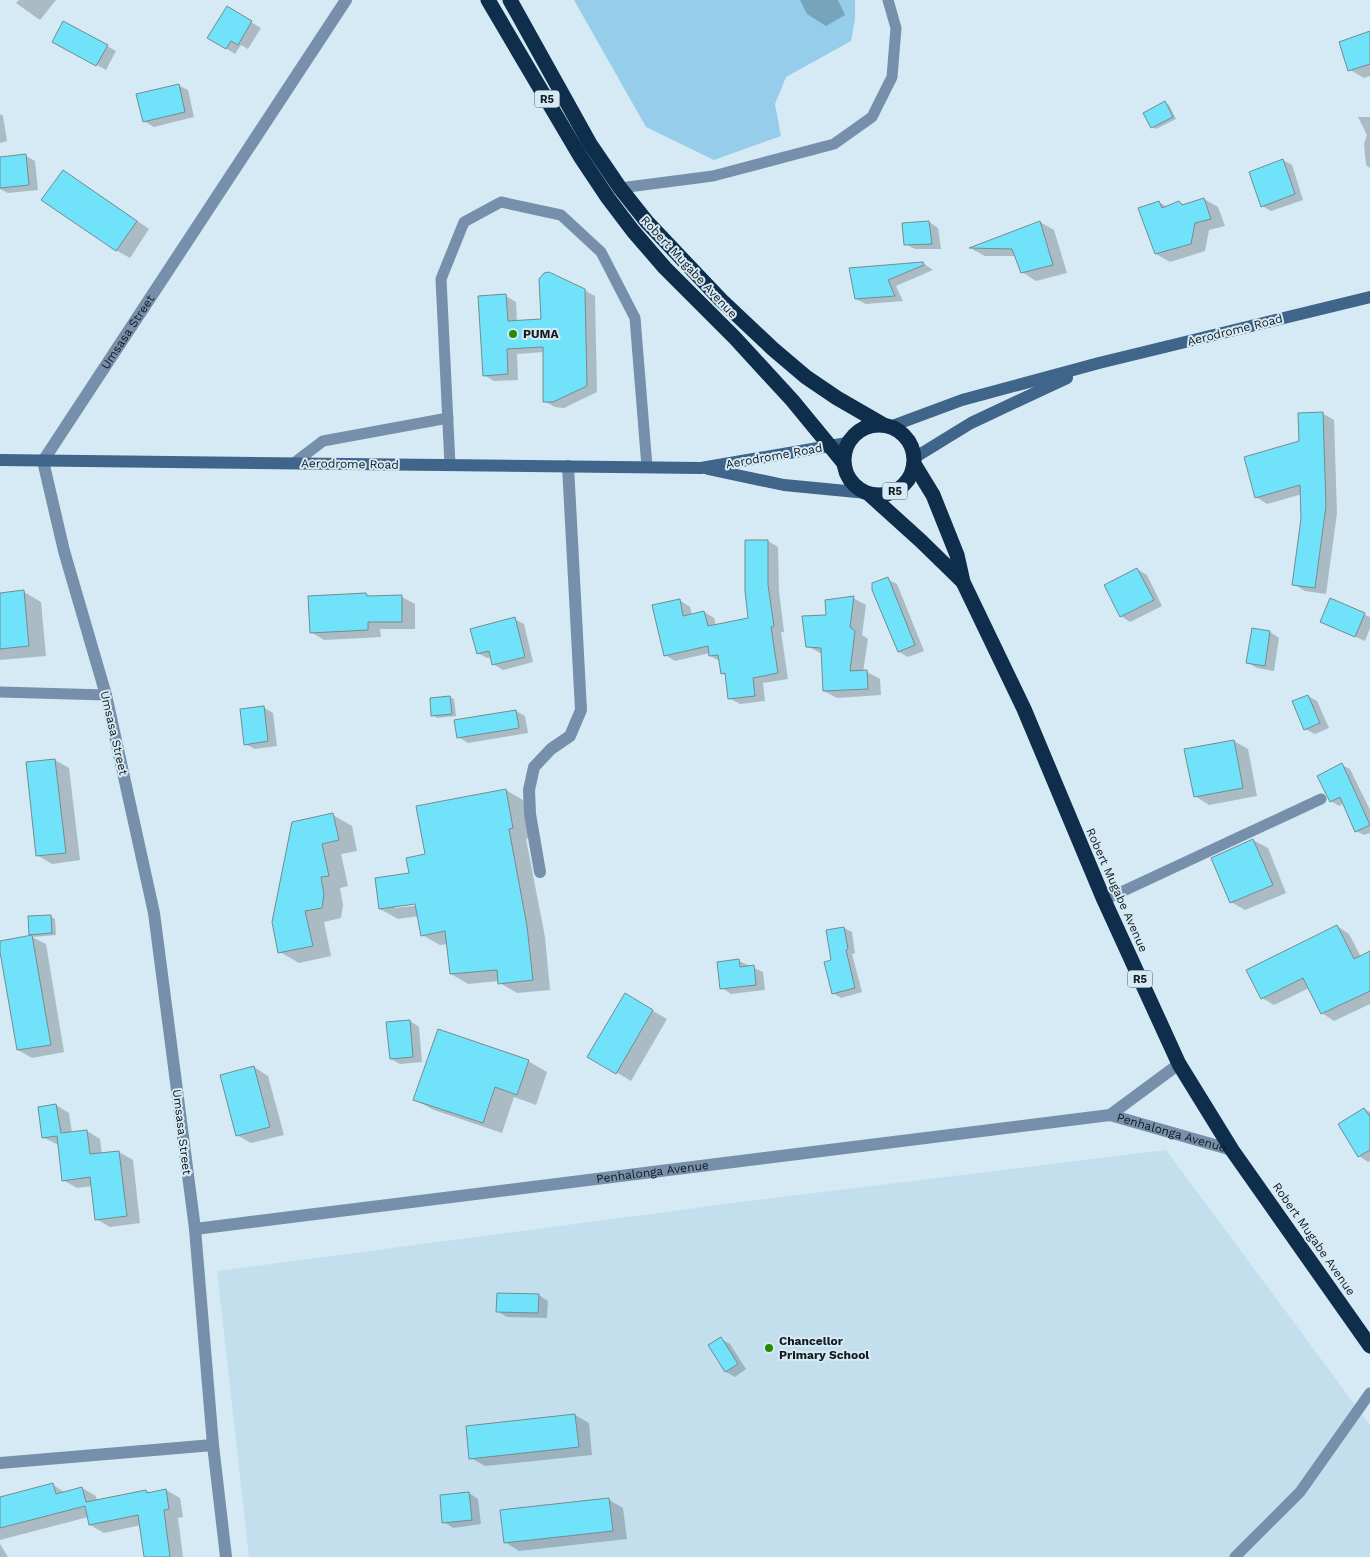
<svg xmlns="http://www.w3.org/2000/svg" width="1370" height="1557" font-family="'Work Sans',sans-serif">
  <rect width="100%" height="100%" fill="#d5eaf5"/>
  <polygon fill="#c3dfee" points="1166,1150 1370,1425 1370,1557 249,1557 217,1271 741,1202"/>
  <polygon fill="#95cdea" points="574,0 855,0 855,19 851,41 786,77 775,104 781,136 714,160 646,127"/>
  <g fill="#0003" fill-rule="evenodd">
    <polygon points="19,0 56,0 40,20 16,3"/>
    <polygon points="800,0 838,0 845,15 826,26 807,14"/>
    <polygon points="227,8 261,28 248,49 241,45 235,54 209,38"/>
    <polygon points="1370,33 1370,76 1364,78 1350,70"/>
    <polygon points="53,41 107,46 116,51 106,70"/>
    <polygon points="178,85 188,90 194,117 154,127 144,121"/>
    <polygon points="1165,103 1169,105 1176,119 1156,129 1152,127"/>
    <polygon points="0,114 3,116 7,141 0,143"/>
    <polygon points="1358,117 1370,117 1370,168 1366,165 1364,144 1367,135"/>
    <polygon points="26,156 35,161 38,190 8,193 0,189 0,158"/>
    <polygon points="1283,160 1292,165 1303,200 1271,211 1262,206"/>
    <polygon points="76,179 149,229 130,258 116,250"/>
    <polygon points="1204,199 1218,207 1225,226 1209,230 1205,251 1170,262 1156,254 1159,202 1167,207 1179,202 1184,205"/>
    <polygon points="929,222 938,228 941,249 915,249 905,244 903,224"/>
    <polygon points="1040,222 1054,230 1067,273 1036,281 1022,272 1016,256 985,256 972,249"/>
    <polygon points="923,263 933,270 896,286 903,301 866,304 856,299 850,269"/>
    <polygon points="584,290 595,296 597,392 564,408 555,407 544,401 544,352 517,354 518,380 494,381 484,375 506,296 516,302 517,322 542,321"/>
    <polygon points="1322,413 1334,420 1337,513 1326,594 1305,591 1293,584 1303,520 1302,494 1267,504 1256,497"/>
    <polygon points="768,541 778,547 779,591 784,632 781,632 788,679 763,683 765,701 740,704 729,698 727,676 722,673 720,661 710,656 710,653 675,661 665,655 679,600 690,607 692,615 704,612 714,618 716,626 749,619"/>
    <polygon points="1137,569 1147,575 1162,606 1130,622 1121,616"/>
    <polygon points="887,579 897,584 924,651 908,657 899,652 874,590"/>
    <polygon points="24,592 41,602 46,656 0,660 0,594"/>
    <polygon points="366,594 371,597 402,597 415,604 415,629 380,629 381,637 324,640 311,632"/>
    <polygon points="853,598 866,605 862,635 868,639 863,672 867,672 880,679 881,695 837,698 824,691 822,654 807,646"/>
    <polygon points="1331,600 1370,617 1370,628 1365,641 1322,622"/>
    <polygon points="514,619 524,624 533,662 503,670 493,664 492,657 487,658 478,653"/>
    <polygon points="1253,630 1270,632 1279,638 1274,671 1257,668 1248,663"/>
    <polygon points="1308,696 1317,701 1329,728 1315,734 1305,729"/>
    <polygon points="450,697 454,699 456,716 437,718 433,715"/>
    <polygon points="263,707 273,713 277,746 255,749 245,744"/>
    <polygon points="516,711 525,716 528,733 468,743 458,737"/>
    <polygon points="1234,741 1248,749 1257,796 1209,805 1195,796"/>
    <polygon points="55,760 69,768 80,860 52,864 37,855 27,763"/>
    <polygon points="1342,765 1350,769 1370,810 1370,833 1364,835 1356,831 1344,803 1339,806 1331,801"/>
    <path d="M506,790L523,800L530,838L526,839L545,937L550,990L517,993L500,983L499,981L468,984L451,974L448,944L440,945L422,935L419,916L398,919L380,909L427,855ZM421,902L422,905L395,908V906Z"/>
    <polygon points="333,815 352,826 357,851 341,854 348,886 340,888 343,905 341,918 324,922 331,956 299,963 280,952"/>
    <polygon points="1253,840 1268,848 1286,893 1245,910 1231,902"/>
    <polygon points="51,917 55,919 56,935 32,937 46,944 64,1052 32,1058 18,1050 0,942 34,936 30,934"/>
    <polygon points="1337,926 1349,934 1361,957 1370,952 1370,1004 1334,1021 1322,1013 1309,988 1274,1005 1262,998"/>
    <polygon points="844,928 852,932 855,953 852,954 862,992 841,998 833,993 833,961 828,931"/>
    <polygon points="739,961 763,972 765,990 731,994 722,988"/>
    <polygon points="625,995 667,1019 631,1081 589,1056"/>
    <polygon points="410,1021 419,1027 422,1062 400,1064 391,1059"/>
    <polygon points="528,1061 547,1072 536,1105 514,1097 502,1133 434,1110 415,1100"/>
    <polygon points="254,1067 268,1076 284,1135 251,1143 237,1135"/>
    <polygon points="56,1105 69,1113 72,1133 87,1131 100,1139 102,1154 119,1152 133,1160 140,1223 110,1227 96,1219 92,1186 77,1188 63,1180 59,1145 44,1138"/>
    <polygon points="1364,1109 1370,1112 1370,1161 1368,1162 1359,1156 1339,1124"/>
    <polygon points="539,1295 548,1301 547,1318 507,1317 497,1311"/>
    <polygon points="721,1339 730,1344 746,1369 735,1377 726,1372 710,1346"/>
    <polygon points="575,1415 589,1423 592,1455 485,1466 471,1458"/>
    <polygon points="53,1485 66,1493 82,1488 96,1496 97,1501 146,1491 150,1493 166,1490 180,1498 183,1517 178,1518 183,1557 145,1557 141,1525 104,1533 90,1525 88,1517 0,1540 0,1498"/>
    <polygon points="469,1493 478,1499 481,1524 453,1528 444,1522"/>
    <polygon points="609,1500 623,1508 627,1539 519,1551 505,1542"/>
    <polygon points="0,1544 8,1557 0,1557"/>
  </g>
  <g fill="#70e3fb" stroke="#758b90">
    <polygon points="227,6 252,21 238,45 231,41 226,49 207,38"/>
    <polygon points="63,21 108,45 96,66 52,42"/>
    <polygon points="1370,31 1370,64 1348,71 1339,42"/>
    <polygon points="179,84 185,112 143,122 136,94"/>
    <polygon points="1165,101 1173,117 1151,128 1143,113"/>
    <polygon points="26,154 29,185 0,188 0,157"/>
    <polygon points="1283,159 1295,194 1261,207 1249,172"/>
    <polygon points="63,170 137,221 116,251 41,200"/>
    <polygon points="1204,198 1211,219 1195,223 1191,244 1155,254 1138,208 1159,201 1162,208 1179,201 1182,205"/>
    <polygon points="929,221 932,244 904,245 902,223"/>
    <polygon points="1040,221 1053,265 1021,273 1012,249 969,248"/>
    <polygon points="923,262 924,265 888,280 895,296 855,299 849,268"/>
    <polygon points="549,272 585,289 587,386 553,402 543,402 543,347 507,349 508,374 483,376 478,296 506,294 508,321 541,319 539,279 544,273"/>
    <polygon points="1323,412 1326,506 1315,588 1292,585 1301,519 1300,485 1255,498 1244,457 1299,441 1298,413"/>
    <polygon points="745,540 768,540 768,585 774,626 771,627 778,673 753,678 755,696 728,699 725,673 721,674 718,655 709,656 708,646 664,656 652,605 680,599 683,616 704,611 708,626 748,618 745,591"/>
    <polygon points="1137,568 1154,600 1120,617 1104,585"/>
    <polygon points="888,577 915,645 898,652 872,590 872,583"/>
    <polygon points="24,590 29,646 0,649 0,593"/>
    <polygon points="366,593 367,596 402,595 402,622 368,622 368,630 310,633 308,596"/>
    <polygon points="854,596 850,627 855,631 850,671 867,670 868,689 823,691 821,648 806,647 802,616 826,615 825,600"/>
    <polygon points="1330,598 1365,613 1355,637 1320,622"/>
    <polygon points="515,617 525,657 492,665 489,651 477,654 470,629"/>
    <polygon points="1252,628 1270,631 1265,666 1246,663"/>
    <polygon points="1308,695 1320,723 1304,730 1292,701"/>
    <polygon points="450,696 452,714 431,716 430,698"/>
    <polygon points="264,706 268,741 244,745 240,709"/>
    <polygon points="516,710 519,728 457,738 454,720"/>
    <polygon points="1234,740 1243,788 1194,797 1184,749"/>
    <polygon points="55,759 66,853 36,856 26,762"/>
    <polygon points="1342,763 1370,825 1355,832 1340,797 1330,802 1317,776"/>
    <polygon points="506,789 513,828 509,829 527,926 533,980 498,984 497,970 450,974 445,931 421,936 415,904 379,909 375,878 409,873 406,858 425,854 416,806"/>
    <polygon points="333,813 339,840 322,844 329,876 321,877 324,894 322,908 305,911 313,946 278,953 272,922 292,822"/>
    <polygon points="1253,839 1273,885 1230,903 1211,858"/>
    <polygon points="51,915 52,933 29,935 28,916"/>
    <polygon points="1337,925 1354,959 1370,951 1370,991 1321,1014 1303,978 1261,999 1246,970"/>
    <polygon points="844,927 848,949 846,950 855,988 832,994 824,962 831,960 826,930"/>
    <polygon points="32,935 51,1045 17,1050 0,952 0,941"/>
    <polygon points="739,959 740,967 754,965 756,985 720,989 717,962"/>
    <polygon points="625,993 653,1010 616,1074 587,1057"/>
    <polygon points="410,1020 413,1057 390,1059 386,1022"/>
    <polygon points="438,1029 529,1060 517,1095 495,1087 483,1123 413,1100"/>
    <polygon points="254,1066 270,1127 236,1136 220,1075"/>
    <polygon points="56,1104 61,1133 87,1130 90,1154 119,1151 127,1216 95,1220 90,1177 62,1181 57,1136 42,1138 38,1107"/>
    <polygon points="1364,1108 1370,1117 1370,1150 1358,1157 1338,1124"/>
    <polygon points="497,1293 539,1294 538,1313 496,1312"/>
    <polygon points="721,1337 738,1364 725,1372 708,1345"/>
    <polygon points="575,1414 579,1447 469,1459 466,1426"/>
    <polygon points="53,1483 56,1494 82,1487 86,1502 146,1490 147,1493 166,1489 169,1509 164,1510 170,1557 144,1557 138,1515 89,1525 85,1506 0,1528 0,1497"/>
    <polygon points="469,1492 472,1520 442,1523 440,1495"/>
    <polygon points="609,1498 613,1531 504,1543 500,1510"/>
  </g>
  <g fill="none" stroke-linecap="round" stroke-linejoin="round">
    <g stroke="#768faa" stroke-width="11">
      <polyline points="620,188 713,176 834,144 872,117 892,77 896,28 888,0"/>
      <polyline points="294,463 323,441 448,418"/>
      <polyline points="450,465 441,279 464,222 501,202 561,215 601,252 635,318 647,467"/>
      <polyline points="0,692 106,695"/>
      <polyline points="1104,900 1321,799"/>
      <polyline points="1235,1557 1300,1492 1370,1393"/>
    </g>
    <g stroke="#768faa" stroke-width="12">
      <polyline points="540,872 530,814 529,790 534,767 551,749 570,736 581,710 568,466"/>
      <polyline points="1110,1115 1179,1064"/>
      <path id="s1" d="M195,1229L1110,1115L1232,1150"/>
      <polyline points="0,1463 213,1445"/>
      <path id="s2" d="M226,1557L213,1445L195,1229L154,913L106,695L64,551L43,461L346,0"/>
    </g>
    <g stroke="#40658b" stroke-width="12">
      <polyline points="892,426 962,400 1099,363 1370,297"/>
      <polyline points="914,458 971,423 1067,378"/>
      <polyline points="0,460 701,468 847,443"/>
      <polyline points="708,469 784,485 867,493"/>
    </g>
    <g stroke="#0e2e4c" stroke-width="15">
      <polyline points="488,0 580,156 608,198 633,231 665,268 735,338 792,400 843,462"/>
      <polyline points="510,0 590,144 620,188 647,222 721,300 773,349 806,377 837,398 882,424"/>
      <circle cx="879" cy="460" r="35"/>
      <polyline points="914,464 933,495 957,555 963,582 1024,709 1104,900 1179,1064 1232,1150 1370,1346"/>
      <polyline points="869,494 921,541 963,582"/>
    </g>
  </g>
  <g fill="#298b00" stroke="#d5eaf5" stroke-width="2">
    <circle cx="513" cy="334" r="5"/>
    <circle cx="769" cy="1348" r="5"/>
  </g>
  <g text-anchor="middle" stroke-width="4" stroke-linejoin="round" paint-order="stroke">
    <g fill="#d5eaf5" stroke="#4d585e" stroke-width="1">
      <rect x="534.5" y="90.5" width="25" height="17" rx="4"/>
      <rect x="882.5" y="482.5" width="25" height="17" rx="4"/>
      <rect x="1127.5" y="970.5" width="25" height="17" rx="4"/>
    </g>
    <g font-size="11" font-weight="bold" fill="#131a1e">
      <text x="547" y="103">R5</text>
      <text x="895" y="495">R5</text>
      <text x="1140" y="983">R5</text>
    </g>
    <g font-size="12" fill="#131a1e" stroke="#d5eaf5">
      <text transform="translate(689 267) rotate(47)" y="4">Robert Mugabe Avenue</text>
      <text transform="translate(1235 330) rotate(-14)" y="4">Aerodrome Road</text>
      <text dy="4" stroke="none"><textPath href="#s2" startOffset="1268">Umsasa Street</textPath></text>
      <text transform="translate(774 456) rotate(-10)" y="4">Aerodrome Road</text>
      <text transform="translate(350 464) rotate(1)" y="4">Aerodrome Road</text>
      <text transform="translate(114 733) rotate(77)" y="4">Umsasa Street</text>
      <text transform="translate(1117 890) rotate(66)" y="4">Robert Mugabe Avenue</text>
      <text transform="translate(182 1132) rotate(83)" y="4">Umsasa Street</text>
      <text dy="4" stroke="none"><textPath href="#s1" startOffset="986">Penhalonga Avenue</textPath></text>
      <text dy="4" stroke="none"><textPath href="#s1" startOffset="461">Penhalonga Avenue</textPath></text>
      <text transform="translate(1314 1239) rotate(55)" y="4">Robert Mugabe Avenue</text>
    </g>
    <g font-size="12" font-weight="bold" fill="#131a1e" stroke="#d5eaf5" text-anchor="start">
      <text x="523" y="338">PUMA</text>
      <text x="779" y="1345">Chancellor<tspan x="779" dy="14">Primary School</tspan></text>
    </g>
  </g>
</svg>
